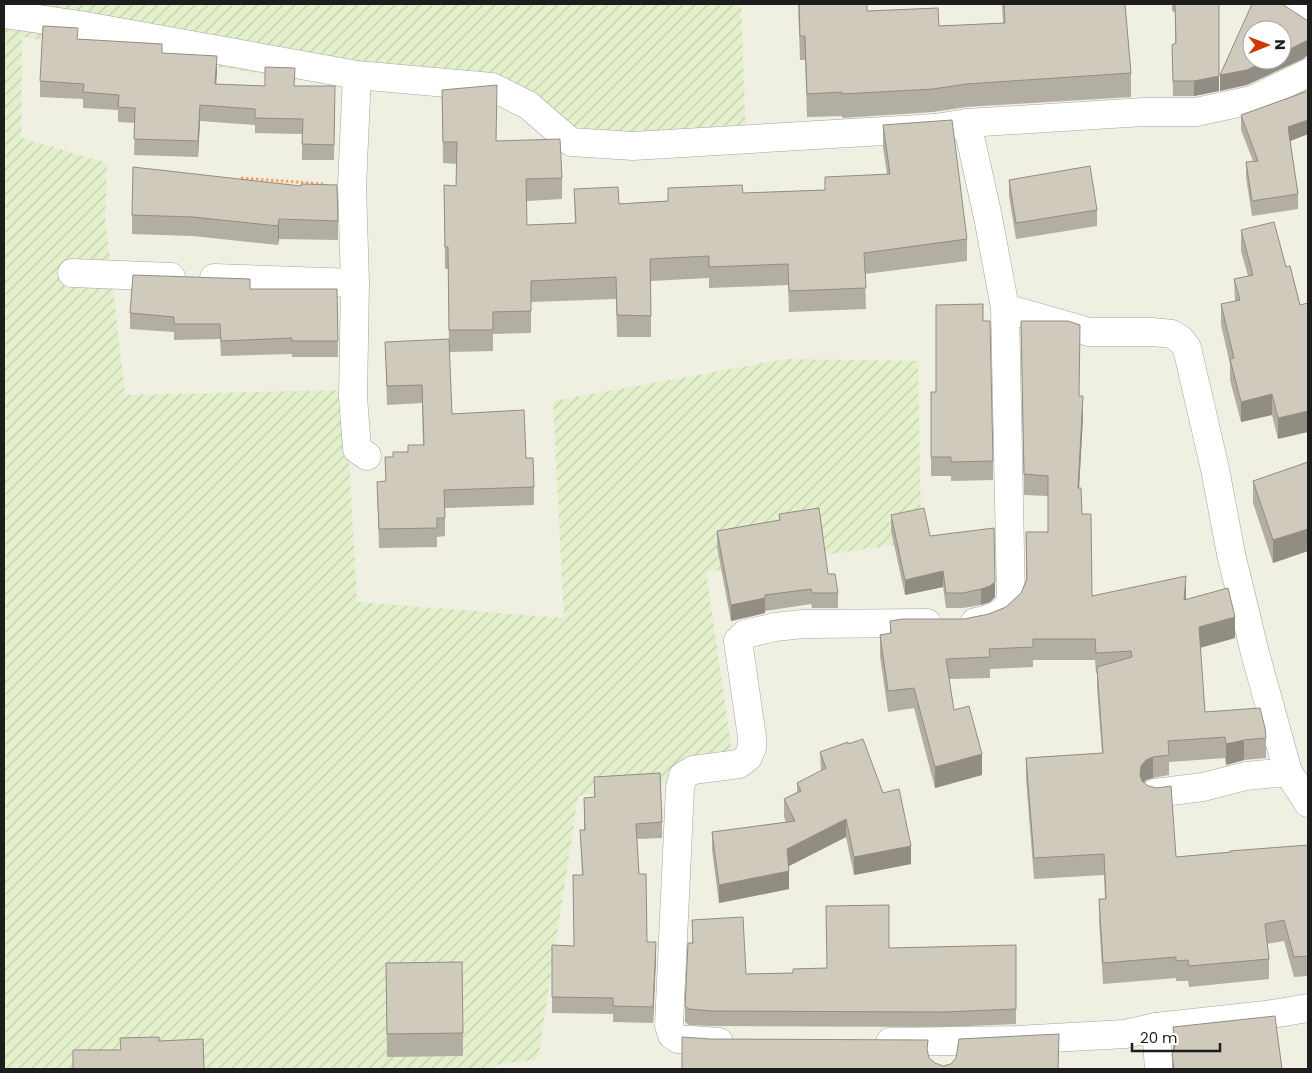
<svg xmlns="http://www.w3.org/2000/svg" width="1312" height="1073" font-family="Poppins,sans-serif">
  <defs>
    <pattern id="farmland-furrows" width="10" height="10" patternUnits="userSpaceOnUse" patternTransform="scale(1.25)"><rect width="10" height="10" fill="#e3f0cc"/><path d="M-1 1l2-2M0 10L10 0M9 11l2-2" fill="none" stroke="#c2cdaf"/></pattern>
  </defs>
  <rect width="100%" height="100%" fill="#efefe2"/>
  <polygon fill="url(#farmland-furrows)" points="4,4 741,4 746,143 563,147 509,98 346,87 22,37 21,138 107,163 105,218 125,395 345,390 357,602 564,618 553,401 786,359 918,361 921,541 706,572 735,773 578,796 538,1059 495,1065 494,1069 4,1069"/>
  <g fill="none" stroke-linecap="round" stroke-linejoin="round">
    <defs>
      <g id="minor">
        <polyline points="4,14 80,25 357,75 492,87 528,105 571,142 633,146 935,128 967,123 1144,112 1196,112 1252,100 1308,73"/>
        <polyline points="357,75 352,186 355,283 353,397 357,449 367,456"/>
        <path d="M967,123L988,217L1005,308L1011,600C1005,614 989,620 975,622"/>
        <polyline points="72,273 171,277"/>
        <polyline points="214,278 355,283"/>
        <polyline points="1005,308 1089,332 1152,332 1172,334 1181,340 1187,348 1215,469 1231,554 1255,653 1288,772 1308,803"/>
        <polyline points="1155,793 1203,787 1246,776 1288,772"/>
        <polyline points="1156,1027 1159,1069"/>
        <polyline points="719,1042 678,1039 672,1035 669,1025 680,788 683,776 693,770 739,764 748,757 752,748 752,737 738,641 745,634 775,627 803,624 927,623"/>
        <polyline points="890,1042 1016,1040 1125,1034 1156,1027 1266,1015 1308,1008"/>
      </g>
      <polyline id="tertiary" points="1291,4 1308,15"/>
    </defs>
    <use href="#minor" stroke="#a4a4a4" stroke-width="29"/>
    <use href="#tertiary" stroke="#a4a4a4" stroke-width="29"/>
    <polyline stroke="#ffa064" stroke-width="3" stroke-dasharray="2.5 2.5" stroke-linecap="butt" points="241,178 324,184"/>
    <use href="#minor" stroke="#fff" stroke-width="28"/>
    <use href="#tertiary" stroke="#fff" stroke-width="28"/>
  </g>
  <g fill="#b2aea1">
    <polygon points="798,4 867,4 867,11 939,26 1003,23 1002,4 1125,4 1131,73 1131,97 966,107 933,112 842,118 842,116 807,117 805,60 800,60"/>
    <polygon points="1172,4 1219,4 1219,91 1194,96 1173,96 1172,45 1175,43 1175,12 1172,11"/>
    <polygon points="78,39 162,53 217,71 216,84 265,86 295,86 335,102 334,160 302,160 302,134 255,133 255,125 200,121 198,157 134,155 135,123 118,122 118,110 83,108 83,99 40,97 40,81"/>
    <polygon points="442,90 497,141 562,178 562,199 527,201 527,225 575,223 574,189 619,204 668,201 668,188 743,193 825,190 887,174 883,147 883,125 967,239 967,261 865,274 866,309 789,312 788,285 709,288 709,278 651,281 651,337 617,337 616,299 531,302 531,333 493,334 493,351 449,352 452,414 526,458 534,487 534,505 445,508 445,536 437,537 437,547 379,548 377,482 385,481 393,457 423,445 422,403 387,405 385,342 449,346 448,269 445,269 444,185 456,186 457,164 443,163"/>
    <polygon points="1308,91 1308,134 1290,141 1298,194 1298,209 1252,216 1246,177 1246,162 1253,161 1241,130 1241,115"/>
    <polygon points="1009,180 1097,210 1097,226 1016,239 1009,196"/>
    <polygon points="132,215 338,221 338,240 279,239 278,245 193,236 132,234"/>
    <polygon points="1241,230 1286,267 1278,439 1272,415 1241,422 1230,380 1230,364 1221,325 1221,304 1235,301 1234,279 1248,276 1241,251"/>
    <polygon points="250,289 337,289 338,357 292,357 292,354 221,356 220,339 174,340 174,332 130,329 130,313"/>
    <polygon points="983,321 993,461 993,480 951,481 951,476 931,476 931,392 936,392"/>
    <polygon points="1021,321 1079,396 1083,417 1079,488 1092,596 1186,596 1186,599 1235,638 1200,648 1205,712 1266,738 1266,758 1244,760 1226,765 1225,758 1169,762 1169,775 1153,778 1146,780 1144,783 1176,857 1308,845 1308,976 1294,977 1284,941 1267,944 1269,959 1269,979 1189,987 1188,981 1176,981 1176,978 1103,984 1099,920 1099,899 1105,899 1104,875 1034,879 1026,779 1026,758 1102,753 1097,688 1097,673 1096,673 1095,660 1033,660 1033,667 990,669 990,678 949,679 954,710 982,775 935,788 914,708 888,712 880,656 880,635 890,633 890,621 964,619 989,614 1006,607 1021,593 1026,580 1026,532 1048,532 1048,496 1024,495"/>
    <polygon points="1308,462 1308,551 1273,563 1253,503 1253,481"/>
    <polygon points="779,514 828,574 838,593 838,608 812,608 811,604 765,611 765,613 731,621 717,547 717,531 779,520"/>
    <polygon points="891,515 930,536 995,597 990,602 981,605 963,608 946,608 943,587 905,595 891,531"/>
    <polygon points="848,744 883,793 911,864 854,875 846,837 789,866 789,889 719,903 712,850 712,832 786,822 784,817 784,799 797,792 797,783 821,771 820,752"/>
    <polygon points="594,777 662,822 662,838 637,839 639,874 647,942 656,958 653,1023 613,1022 613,1014 552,1013 552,945 574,946 582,875 580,830 584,830 584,798 594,797"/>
    <polygon points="692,920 746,974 793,973 827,968 889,948 1016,945 1016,1024 944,1027 711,1026 689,1025 685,1022 685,1006 692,943"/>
    <polygon points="386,963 463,1033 463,1056 387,1057"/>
    <polygon points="1173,1027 1282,1069 1172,1069 1172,1055 1173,1050"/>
  </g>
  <g fill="#918d83">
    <polygon points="1308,40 1308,55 1303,59 1247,85 1220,91 1220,75 1267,60 1282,60 1282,53"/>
    <polygon points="217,56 217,71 215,100 215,84"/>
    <polygon points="1219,76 1219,91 1194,96 1194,81"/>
    <polygon points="200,105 200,121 198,157 198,141"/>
    <polygon points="1308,120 1308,134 1288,142 1288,127"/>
    <polygon points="279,219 279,239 278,245 278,226"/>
    <polygon points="1272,394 1272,415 1241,422 1241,402"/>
    <polygon points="1083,396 1083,417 1078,508 1078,488"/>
    <polygon points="1308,411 1308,432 1278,439 1278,418"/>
    <polygon points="1308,529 1308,551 1273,563 1273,540"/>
    <polygon points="943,571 943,587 905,595 905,580"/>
    <polygon points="1186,576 1186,596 1184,621 1184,600"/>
    <polygon points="995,582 995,597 990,602 981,605 981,589"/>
    <polygon points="765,598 765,613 731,621 731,605"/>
    <polygon points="1235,617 1235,638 1199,648 1199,627"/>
    <polygon points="1244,740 1244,760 1226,765 1226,744"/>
    <polygon points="982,754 982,775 935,788 935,767"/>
    <polygon points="1153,757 1153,778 1146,780 1141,786 1140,775 1141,766 1146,760"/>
    <polygon points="846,819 846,837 787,867 787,849"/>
    <polygon points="911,846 911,864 854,875 854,857"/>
    <polygon points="789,871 789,889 719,903 719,885"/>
    <polygon points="656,942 656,958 653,1023 653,1007"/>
  </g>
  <g fill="#cfcabb" stroke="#918d83">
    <polygon points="799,4 867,4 867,11 938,8 939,26 1005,23 1004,4 1125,4 1131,73 966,84 933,89 842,94 842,92 807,94 805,36 800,36"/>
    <polygon points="1175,4 1219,4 1219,76 1194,81 1173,81 1172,45 1176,43"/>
    <polygon points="1252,4 1282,4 1308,21 1308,40 1282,53 1282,30 1252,30 1252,60 1267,60 1247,70 1220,75"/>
    <polygon points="43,26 78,28 77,39 162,44 162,53 217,56 215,84 265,86 265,67 295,68 294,86 335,86 334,145 302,144 303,119 255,118 255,109 200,105 198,141 134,139 135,108 118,107 119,95 83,92 84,84 40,81"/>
    <polygon points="497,85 496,141 560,139 562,178 526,179 527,225 576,223 574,189 618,187 619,204 668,201 668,188 742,185 743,193 825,190 825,177 890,174 883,125 952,120 967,239 864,253 866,288 789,291 788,264 709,267 709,256 650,259 651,316 617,315 616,277 531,281 531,311 493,312 493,330 449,330 448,247 445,247 444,185 456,186 457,142 443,142 442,90"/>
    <polygon points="1308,91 1308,120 1288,127 1298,194 1252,201 1246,162 1258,161 1241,115"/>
    <polygon points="1090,166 1097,210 1016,223 1009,180"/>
    <polygon points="133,167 301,186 301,184 337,185 338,221 279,219 278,226 193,217 132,215"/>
    <polygon points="1274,222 1286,267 1290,266 1300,305 1308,303 1308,411 1278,418 1272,394 1241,402 1230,359 1234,358 1221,304 1240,300 1234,279 1253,275 1241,230"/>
    <polygon points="133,275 250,279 250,289 337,289 338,341 292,341 292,338 221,341 220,324 174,324 174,317 130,313"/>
    <polygon points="983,304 983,321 990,321 993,461 951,462 951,457 931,457 931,392 936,392 936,305"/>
    <polygon points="1021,321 1068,321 1080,325 1079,396 1083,396 1078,488 1081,488 1082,514 1091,514 1092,596 1186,576 1184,600 1228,588 1235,617 1199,627 1205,712 1260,708 1265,728 1266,738 1244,740 1226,744 1225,737 1168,741 1169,755 1153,757 1146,760 1141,766 1140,775 1142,781 1148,786 1157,788 1171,786 1176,857 1231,852 1230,851 1308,845 1308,956 1294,957 1284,920 1265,924 1269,959 1189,966 1188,960 1176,961 1176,957 1103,963 1099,899 1106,899 1104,854 1034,858 1026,758 1103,753 1097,667 1132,657 1131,651 1096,653 1095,639 1033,639 1033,647 989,649 990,657 946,659 954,710 969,706 982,754 935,767 914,688 888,691 880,635 891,633 890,621 903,619 964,619 989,614 1006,607 1021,593 1027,579 1026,532 1048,532 1048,476 1024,474"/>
    <polygon points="449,339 452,414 524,410 526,458 533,458 534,487 444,490 445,518 437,518 437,528 379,529 377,482 386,481 385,457 393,457 393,452 408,452 408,445 424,445 422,385 387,386 385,342"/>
    <polygon points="1308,462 1308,529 1273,540 1253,481"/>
    <polygon points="819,508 828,574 835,574 838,593 812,593 811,589 765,595 765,598 731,605 717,531 780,520 779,514"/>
    <polygon points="924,508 930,536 994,528 995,582 990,586 981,589 963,593 946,593 943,571 905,580 891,515"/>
    <polygon points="863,739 883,793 899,789 911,846 854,857 846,819 787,849 789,871 719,885 712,832 795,821 784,799 801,791 797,783 826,768 820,752 848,742 848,744"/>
    <polygon points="660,773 662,822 636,824 639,874 646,874 647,942 656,942 653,1007 613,1006 613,998 552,997 552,945 574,946 573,875 583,875 580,830 585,830 584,798 595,797 594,777"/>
    <polygon points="889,905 889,948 1016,945 1016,1009 944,1012 711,1011 689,1009 685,1006 688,943 693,943 692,920 743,917 746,974 793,973 793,969 827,968 826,906"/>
    <polygon points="462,962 463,1033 387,1034 386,963"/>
    <polygon points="1275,1016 1282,1069 1174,1069 1172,1055 1175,1046 1173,1027"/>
    <polygon points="1059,1034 1058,1069 682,1069 682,1037 710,1039 928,1040 927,1049 929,1058 935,1063 943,1066 951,1064 956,1058 959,1039"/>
    <polygon points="159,1037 159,1041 203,1039 204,1069 73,1069 73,1050 121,1050 120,1038"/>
  </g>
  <rect width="1312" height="1073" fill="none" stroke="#1d1d1d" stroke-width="10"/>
  <g transform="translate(1267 45) rotate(89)"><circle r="24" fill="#ffffff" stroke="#a5a5a5"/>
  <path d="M0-4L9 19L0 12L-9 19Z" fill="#cb3a00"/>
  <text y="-8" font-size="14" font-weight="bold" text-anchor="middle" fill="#1d1d1d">N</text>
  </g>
  <path d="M1132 1043v8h88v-8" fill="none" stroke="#1d1d1d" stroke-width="2.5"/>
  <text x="1140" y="1043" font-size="15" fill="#1d1d1d" stroke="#ffffff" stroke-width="4" paint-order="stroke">20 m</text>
</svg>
